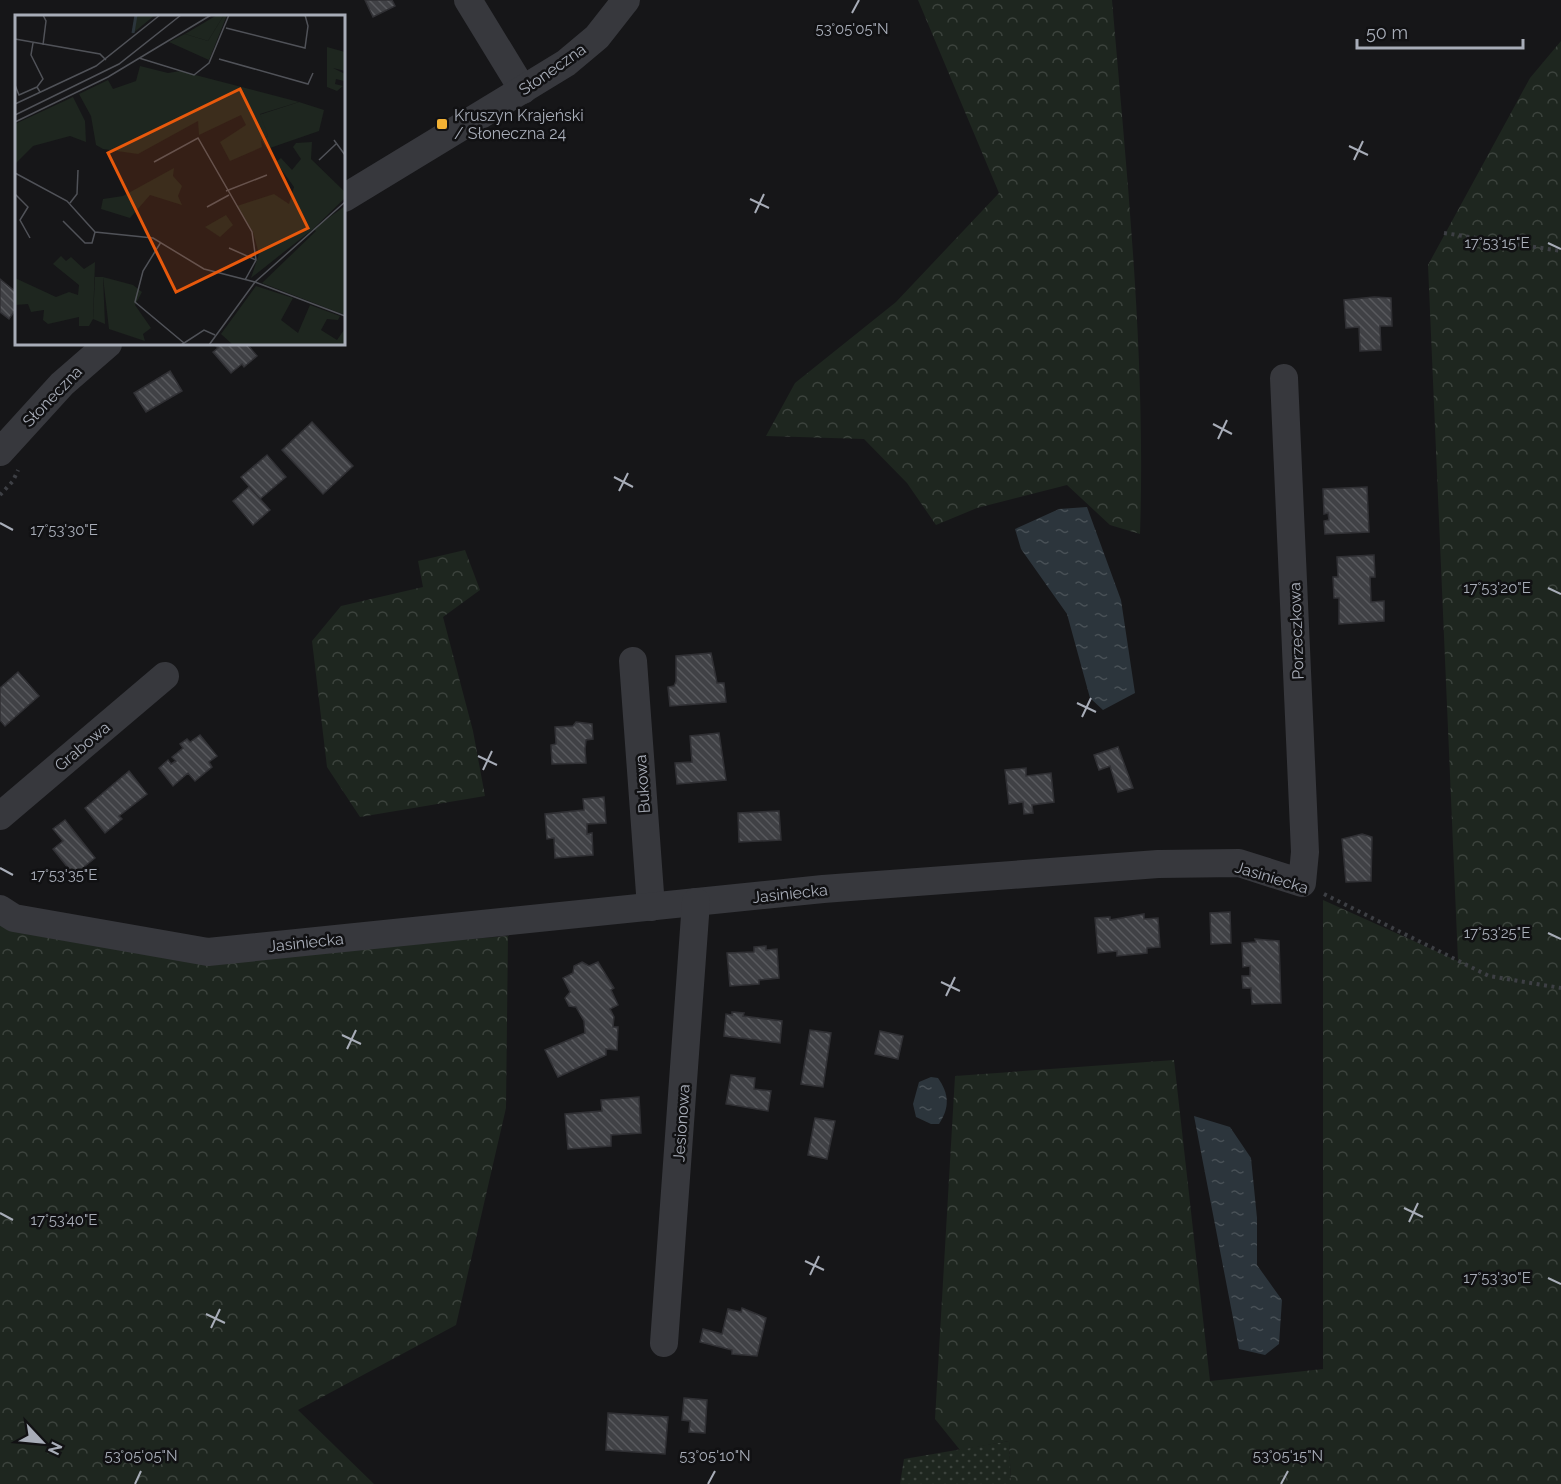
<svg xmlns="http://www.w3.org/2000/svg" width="1561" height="1484" font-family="Raleway,sans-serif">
  <defs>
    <pattern id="grass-dots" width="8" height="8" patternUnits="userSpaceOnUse" patternTransform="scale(1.5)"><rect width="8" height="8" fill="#1e261f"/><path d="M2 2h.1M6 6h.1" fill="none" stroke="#3c433d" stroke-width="1.8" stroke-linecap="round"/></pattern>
    <pattern id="forest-crowns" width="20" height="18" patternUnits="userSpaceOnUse" patternTransform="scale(1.5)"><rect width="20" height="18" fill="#1e261f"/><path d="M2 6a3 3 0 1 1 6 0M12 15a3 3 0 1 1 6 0" fill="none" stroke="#3c433d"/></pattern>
    <pattern id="water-ripples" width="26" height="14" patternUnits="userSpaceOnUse" patternTransform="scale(1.5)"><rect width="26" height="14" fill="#2c353c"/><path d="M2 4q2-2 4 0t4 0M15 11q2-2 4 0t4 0" fill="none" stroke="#485056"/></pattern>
    <pattern id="building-back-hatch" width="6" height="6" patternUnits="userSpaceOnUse" patternTransform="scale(1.5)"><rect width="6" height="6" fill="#404145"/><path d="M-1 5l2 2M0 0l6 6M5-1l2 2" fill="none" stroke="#595a5e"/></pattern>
  </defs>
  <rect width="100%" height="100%" fill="#161618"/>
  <polygon fill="url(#grass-dots)" points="1009,1441 1011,1484 900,1484 904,1459"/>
  <g fill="url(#forest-crowns)">
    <path d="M918,0H1112C1127,177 1146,356 1140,534L1110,525L1067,485L977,508L936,525L907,483L864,439L766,436L795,383L896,302L999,193Z"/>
    <polygon points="1561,41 1561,1484 1011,1484 1009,1441 960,1450 935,1419 955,1076 1174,1060 1210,1381 1323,1369 1323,900 1458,961 1428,265 1530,78"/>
    <polygon points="465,550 480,590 443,617 473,731 485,796 360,817 327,767 312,641 341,606 423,587 418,561"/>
    <polygon points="0,922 209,960 508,936 506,1108 456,1325 298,1410 374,1484 0,1484"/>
  </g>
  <g fill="url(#water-ripples)">
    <polygon points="1087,507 1121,600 1135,693 1103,710 1090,698 1067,614 1021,549 1015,529 1059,509"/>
    <path d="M931,1077L938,1078C949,1094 950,1107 939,1124H931L916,1117L913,1104L919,1082Z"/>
    <polygon points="1194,1116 1230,1127 1251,1158 1257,1218 1257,1265 1282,1300 1279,1344 1265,1355 1239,1349"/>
  </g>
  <g fill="url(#building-back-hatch)" stroke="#303034" stroke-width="1.5">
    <polygon points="365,0 392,0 395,6 373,17"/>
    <polygon points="0,279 16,292 16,309 9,319 0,312"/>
    <polygon points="1374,297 1391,298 1392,326 1380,326 1381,350 1360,351 1359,327 1346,328 1344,300"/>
    <polygon points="214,344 247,344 257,356 244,367 242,364 231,373 213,352 218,348"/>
    <polygon points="170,371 182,391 146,412 134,393"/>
    <polygon points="312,422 353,466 323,494 282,450"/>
    <polygon points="267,455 286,477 260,499 241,477"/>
    <polygon points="249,487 270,510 253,525 233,501"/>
    <polygon points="1367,487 1369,532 1325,534 1324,521 1329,520 1328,513 1324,514 1323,489"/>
    <polygon points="1374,555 1375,577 1370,577 1371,602 1384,601 1384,621 1339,624 1339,598 1334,598 1333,577 1338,577 1337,557"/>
    <polygon points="711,653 717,683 724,683 726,702 670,706 668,687 674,686 676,681 676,656"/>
    <polygon points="18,672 39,696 5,726 0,720 0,688"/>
    <polygon points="576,722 592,724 593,739 586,740 585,749 586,763 552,764 551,745 556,744 555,727 573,726"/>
    <polygon points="719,733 726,780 677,784 675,763 692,762 690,736"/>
    <polygon points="200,735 217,756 209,762 212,767 195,781 188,773 173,786 159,768 168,760 171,764 176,761 172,757 183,748 180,744 187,739 190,742"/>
    <polygon points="1118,747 1133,788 1118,792 1110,766 1099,770 1094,755"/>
    <polygon points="1026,768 1026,776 1051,773 1054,802 1032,805 1033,813 1024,814 1023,802 1009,804 1005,770"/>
    <polygon points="129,771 147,794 119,816 122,819 105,833 85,808"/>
    <polygon points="604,797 606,823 587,824 587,834 592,833 593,855 555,858 554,838 547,839 545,814 584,810 583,799"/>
    <polygon points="779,811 781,840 739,842 738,813"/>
    <polygon points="65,820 95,858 85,866 89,870 77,879 53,849 63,841 53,829"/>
    <polygon points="1362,834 1372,837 1371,881 1346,882 1342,839"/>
    <polygon points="1230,912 1231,943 1211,944 1210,913"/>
    <polygon points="1144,914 1144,919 1158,918 1160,947 1147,948 1147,953 1117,956 1117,951 1098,953 1095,918 1110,917 1110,920"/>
    <polygon points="1255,939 1279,941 1281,1003 1252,1004 1251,988 1243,988 1242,976 1250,976 1250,966 1243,967 1242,943 1256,942"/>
    <polygon points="766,946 766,950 777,949 779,978 759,980 759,984 730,986 727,953 754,952 754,947"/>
    <polygon points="582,962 589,966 598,962 614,988 611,990 618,1005 610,1009 614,1017 613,1027 618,1027 617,1050 606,1049 606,1055 558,1077 545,1050 585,1033 584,1021 576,1007 569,1006 565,998 570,992 563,978 573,973 574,966"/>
    <polygon points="732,1012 744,1013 743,1016 782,1021 780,1043 724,1036 726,1014 732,1015"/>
    <polygon points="810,1030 831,1033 823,1087 801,1084"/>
    <polygon points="880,1031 903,1036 898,1059 875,1054"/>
    <polygon points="731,1075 755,1078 754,1089 771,1091 768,1111 726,1104"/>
    <polygon points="639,1097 641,1133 611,1135 611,1146 568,1149 565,1114 602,1111 601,1100"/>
    <polygon points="815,1118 835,1121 827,1159 808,1155"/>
    <polygon points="742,1308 766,1318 757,1356 732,1354 732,1350 700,1342 703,1329 722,1334 728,1309 741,1312"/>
    <polygon points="684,1398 707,1400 705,1433 689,1432 690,1421 682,1420"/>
    <polygon points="608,1413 668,1417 665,1454 606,1450"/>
  </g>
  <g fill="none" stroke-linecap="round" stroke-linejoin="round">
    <g stroke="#3d3f44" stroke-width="4" stroke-dasharray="3 4.5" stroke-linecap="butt">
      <polyline points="1444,233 1561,251"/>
      <polyline points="0,495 13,481 18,470"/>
      <polyline points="1324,894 1489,976 1561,988"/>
    </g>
    <g stroke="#37383d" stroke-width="28">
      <polyline points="468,0 523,90"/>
      <polyline points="344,198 566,63 597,37 626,0"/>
      <polyline points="0,452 62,384 108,344"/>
      <polyline points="633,661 651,907"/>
      <polyline points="0,816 165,676"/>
      <polyline points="0,909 14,918 208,952 823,889 1158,864 1239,863 1302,883 1305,852 1284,378"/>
      <polyline points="664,1343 696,902"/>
    </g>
  </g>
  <path fill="none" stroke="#a8adb8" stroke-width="2" d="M852,13L859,0M1349,146L1368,155M1354,160L1363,141M750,199L769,208M755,213L764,194M1548,243L1561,249M1213,424L1232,434M1218,439L1227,420M614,477L633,487M619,491L628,473M0,523L13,530M1548,588L1561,594M1077,703L1096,712M1082,717L1091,698M478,756L497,765M483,770L492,751M0,868L13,875M1548,933L1561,939M941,982L960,991M946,996L955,977M342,1035L361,1044M347,1049L356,1030M1404,1208L1423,1217M0,1213L13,1220M1409,1222L1418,1203M805,1261L824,1270M810,1275L819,1256M1548,1278L1561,1284M206,1314L225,1323M211,1328L220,1309M135,1484L141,1471M708,1484L715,1471M1281,1484L1288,1471"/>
  <rect fill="#f2b134" stroke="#111113" stroke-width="2" x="436" y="118" width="12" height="12" rx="3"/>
  <g text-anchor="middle" stroke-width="5" stroke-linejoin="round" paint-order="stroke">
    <g font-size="16" fill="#a8adb8" stroke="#111113">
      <text transform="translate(552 69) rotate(-35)" y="6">Słoneczna</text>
      <text transform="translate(52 396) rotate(-46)" y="6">Słoneczna</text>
      <text transform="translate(1296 631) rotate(-92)" y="6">Porzeczkowa</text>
      <text transform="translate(82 746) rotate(-40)" y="6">Grabowa</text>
      <text transform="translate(642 784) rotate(-94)" y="6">Bukowa</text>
      <text transform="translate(1272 877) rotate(17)" y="6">Jasiniecka</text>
      <text transform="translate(790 893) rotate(-6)" y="6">Jasiniecka</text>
      <text transform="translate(306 942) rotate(-6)" y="6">Jasiniecka</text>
      <text transform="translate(681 1123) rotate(-86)" y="6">Jesionowa</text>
    </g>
    <g font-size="16" fill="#a8adb8" stroke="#111113" text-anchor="start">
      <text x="454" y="121">Kruszyn Krajeński<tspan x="454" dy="18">/ Słoneczna 24</tspan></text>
    </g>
  </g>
  <g transform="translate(15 15)">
    <rect width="330" height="330" fill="#161618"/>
    <path d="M120,0H140L117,19ZM202,0H209L193,26L170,19ZM284,87L309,95L304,116L252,134L246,125L253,121L244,100ZM80,262H88L90,309L78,304Z" fill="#1e261f"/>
    <path d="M209,0H212L194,45L154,27L170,19L193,26ZM312,32L330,37V56L318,53L330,59L329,66L321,64L320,69L328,71L322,76L312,72ZM125,51L153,58L165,56L284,87L245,99L253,121L246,125L247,132L215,146L205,127L231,110L226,100L184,120L183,106L123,139L88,134L81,130L76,101L64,79L93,65L98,74L121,66ZM58,82L70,106L71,127L55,121L18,131L0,149V109ZM297,127L296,144L330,177V183L298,214L330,191V300L247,268L301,216L298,214L236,263L244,239L238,217L222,191L259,179L274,189L279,172L261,147L266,143L277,155L286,144L278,132L281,128ZM159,153L158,161L167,171L163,181L167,190L135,180L115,203L86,194L88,184L108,181ZM211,200L218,210L205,222L190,212ZM46,241L51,246L56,242L69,254L80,247L78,304L74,311H64V302L33,309L28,305L29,295L16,297L13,289L0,290V263L41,282L54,277L63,280L64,270L38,249ZM88,262L118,270L127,277L120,290L136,313L128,319L130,326L94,314ZM241,271L278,283L266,305L283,318L295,290L325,301L323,305L312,304L306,315L322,325L329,315L330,302V330H218L206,319Z" fill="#1e261f"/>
    <path fill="none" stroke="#2c353c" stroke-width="3" d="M118,18L121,0"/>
    <path fill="none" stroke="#505258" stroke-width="1.5" d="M211,13L290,33L293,11L290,0M0,24L85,39L91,45M18,28L16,40L28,64L22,72L25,77M28,30L31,6L28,0M124,43L179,60L194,48L214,0M204,44L293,69L298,58M0,70L4,80L22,72M0,89L81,51L145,0M0,100L104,49L166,0M0,107L93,62L196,0M319,125L330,140M304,145L321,129M139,147L183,123L237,217L241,245L230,265M0,158L52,186L80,217L138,223L189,254L240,267L330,301M211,176L252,160M0,179L13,192L5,205L15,223M55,188L62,179L63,155M192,192L214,180M48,206L70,228H77L80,217M146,227L128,256L120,287L169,328M214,233L241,245M166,330L189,315L200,320M194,330L240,267L330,187"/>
    <path fill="#e8590c" fill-opacity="0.15" stroke="#e8590c" stroke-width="3" d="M225,74L293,213L161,277L93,138Z"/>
    <rect width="330" height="330" fill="none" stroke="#a8adb8" stroke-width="3"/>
  </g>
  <g font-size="15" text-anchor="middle" fill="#a8adb8" stroke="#111113" stroke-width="5" stroke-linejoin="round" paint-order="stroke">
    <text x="852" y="34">53°05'05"N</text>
    <text x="1497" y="248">17°53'15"E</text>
    <text x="64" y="535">17°53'30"E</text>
    <text x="1497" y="593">17°53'20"E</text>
    <text x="64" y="880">17°53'35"E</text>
    <text x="1497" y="938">17°53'25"E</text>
    <text x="64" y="1225">17°53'40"E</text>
    <text x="1497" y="1283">17°53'30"E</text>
    <text x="141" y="1461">53°05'05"N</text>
    <text x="715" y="1461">53°05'10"N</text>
    <text x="1288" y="1461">53°05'15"N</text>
  </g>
  <g transform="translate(42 1442) rotate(116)" stroke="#111113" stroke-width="4.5" paint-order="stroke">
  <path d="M0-4.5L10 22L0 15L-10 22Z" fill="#a8adb8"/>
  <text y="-9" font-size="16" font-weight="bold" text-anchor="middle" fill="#a8adb8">N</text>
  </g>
  <path d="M1357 39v9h166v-9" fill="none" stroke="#a8adb8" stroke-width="3"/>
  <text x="1366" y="39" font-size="18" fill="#a8adb8" stroke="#111113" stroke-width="4.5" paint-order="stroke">50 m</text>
</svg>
